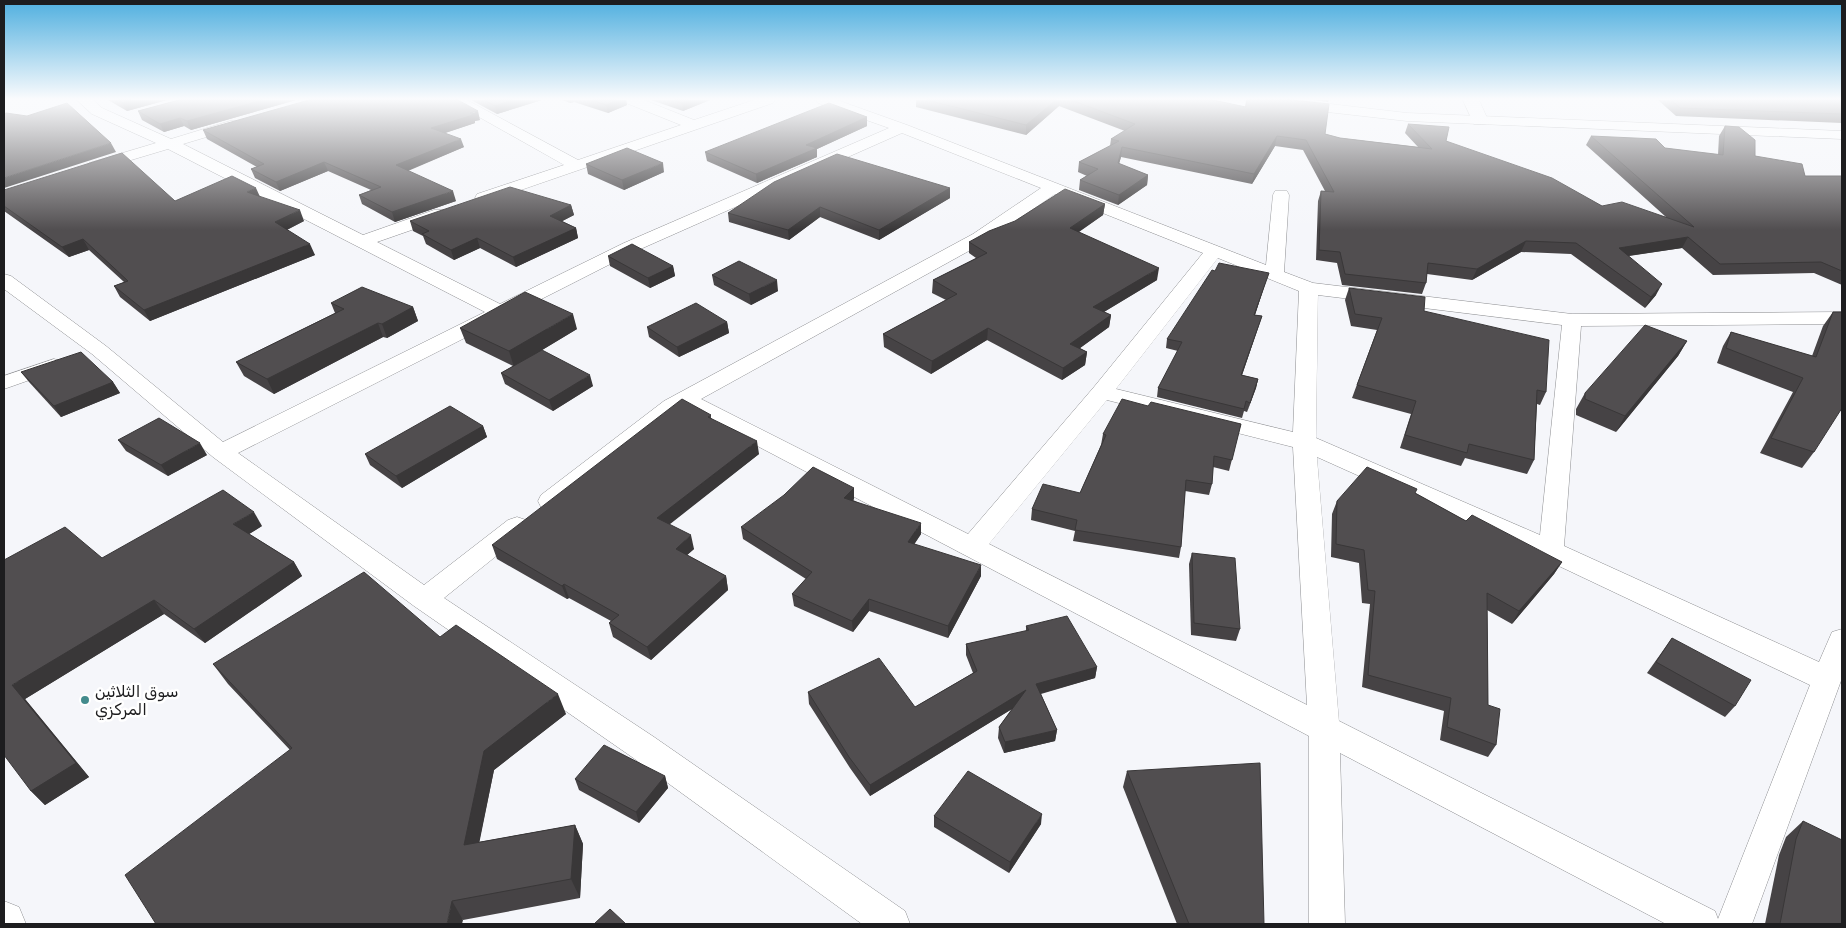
<svg xmlns="http://www.w3.org/2000/svg" width="1846" height="928" font-family="Rubik,Vazirmatn,sans-serif">
  <rect width="100%" height="100%" fill="#f5f6fa"/>
  <g fill="none" stroke-linecap="round" stroke-linejoin="round">
    <defs>
      <g id="street">
        <path d="M77,100H93L102,108L171,139L230,121H240L242,124L240,127L183,144L363,235L434,210H446L449,214L446,218L377,242L500,304L624,243L889,128L818,103L816,100H837L907,125L1266,265L1273,195L1275,191H1287L1289,195L1284,272L1313,283L1572,314L1842,312V324L1581,326L1564,546L1819,662L1832,632L1842,629V678L1752,924H1666L1340,753L1345,924H1309V736L685,408L559,507L550,509L541,507L538,501L541,495L664,401L973,234L1041,188L902,133L636,251L238,453L424,585L508,520L517,517L526,520L530,526L526,532L444,598L654,737L905,911L910,924H862L632,757L414,606L213,457L92,354L4,289V274L11,276L106,346L223,442L485,312L168,149L101,169H89L87,166L89,163L156,143L92,114ZM1055,194L1203,253L1094,387L968,534L701,399L985,242ZM1218,258L1299,291L1293,432L1116,389ZM1318,295L1562,325L1540,535L1316,438ZM1107,400L1293,447L1307,705L989,544ZM1317,457L1542,558L1810,685L1718,919L1715,911L1339,721Z"/>
        <polygon points="449,100 467,100 578,160 681,125 626,103 624,100 644,100 694,120 754,100 775,100 773,103 483,203 477,202 475,198 477,194 564,165"/>
        <polygon points="1249,100 1296,100 1407,113 1842,131 1842,139 1407,121 1256,104"/>
        <polygon points="54,359 61,361 65,365 61,369 4,389 4,376"/>
      </g>
      <g id="secondary">
        <polygon points="1463,100 1479,100 1488,120 1486,124 1474,124"/>
        <polygon points="4,901 19,907 26,924 4,924"/>
      </g>
    </defs>
    <use href="#street" stroke="#8d8e91" stroke-width="1"/>
    <use href="#secondary" stroke="#8d8e91" stroke-width="1"/>
    <use href="#street" fill="#fff" fill-rule="evenodd"/>
    <use href="#secondary" fill="#fff" fill-rule="evenodd"/>
  </g>
  <g fill="#464345">
    <polygon points="108,100 167,100 127,111"/>
    <polygon points="179,100 296,100 191,130 184,126 164,132 142,120 138,111"/>
    <polygon points="471,100 542,100 497,114"/>
    <polygon points="562,100 626,100 627,105 608,113 574,102 570,103"/>
    <polygon points="651,100 710,100 683,111"/>
    <polygon points="916,100 1213,100 1245,107 1246,100 1291,100 1325,134 1340,138 1418,147 1405,133 1408,124 1446,141 1602,206 1666,217 1586,145 1591,136 1665,148 1718,155 1719,136 1725,126 1755,156 1805,176 1842,176 1842,285 1814,273 1713,275 1682,248 1629,256 1656,295 1645,308 1571,254 1521,252 1472,280 1427,274 1426,283 1422,294 1342,285 1337,263 1316,260 1318,201 1321,191 1325,191 1303,150 1275,146 1252,184 1121,157 1119,164 1148,175 1147,185 1118,205 1079,190 1080,180 1087,176 1078,172 1079,162 1110,146 1111,139 1125,131 1059,106 1026,135 916,107"/>
    <polygon points="1314,100 1329,100 1328,102"/>
    <polygon points="1658,100 1842,100 1842,123 1676,116"/>
    <polygon points="867,117 867,126 817,149 817,157 757,183 707,161 705,152"/>
    <polygon points="480,120 475,121 475,123 445,133 464,147 408,171 456,201 395,222 362,204 359,195 371,190 328,171 280,191 255,178 251,169 257,167 207,139 203,130"/>
    <polygon points="586,164 664,172 624,190 588,174"/>
    <polygon points="950,188 950,198 879,240 820,217 789,240 729,222 728,213"/>
    <polygon points="4,190 175,201 260,197 304,221 287,230 315,255 150,321 120,297 114,286 124,282 89,250 69,257 4,211"/>
    <polygon points="1105,204 1103,215 1079,232 1157,280 1104,312 1111,315 1109,327 1080,348 1087,352 1085,365 1062,380 987,340 931,374 884,347 883,334 946,300 932,293 933,280 976,258 969,253 969,242"/>
    <polygon points="571,205 574,215 562,221 576,228 578,238 516,267 480,248 454,260 426,244 423,236 413,231 410,221"/>
    <polygon points="608,256 673,266 675,276 650,288 610,266"/>
    <polygon points="712,275 778,291 751,305 714,285"/>
    <polygon points="1266,281 1255,315 1262,316 1259,325 1242,375 1258,379 1256,388 1247,412 1244,411 1242,418 1157,397 1158,388 1178,351 1166,348 1167,339"/>
    <polygon points="1349,288 1424,311 1546,392 1540,405 1537,404 1534,460 1527,474 1465,458 1461,466 1400,448 1411,414 1352,398 1377,330 1351,326 1345,300"/>
    <polygon points="331,303 413,307 418,321 387,338 383,337 274,394 244,376 236,362 335,313"/>
    <polygon points="1833,312 1814,452 1802,468 1760,453 1793,392 1717,363 1723,346 1731,332 1812,356 1823,326"/>
    <polygon points="727,322 729,333 679,357 649,337 647,327"/>
    <polygon points="460,328 577,329 537,353 593,386 553,411 505,384 501,373 513,366 466,343"/>
    <polygon points="1687,341 1678,356 1616,432 1576,415 1576,409 1585,393"/>
    <polygon points="21,372 113,382 120,393 61,417 29,382"/>
    <polygon points="1148,406 1241,424 1229,471 1213,467 1212,484 1209,495 1185,491 1181,547 1179,558 1073,541 1075,531 1031,520 1032,509 1080,493 1101,445 1103,434"/>
    <polygon points="711,415 711,418 759,454 669,524 694,549 687,555 726,576 728,590 651,660 613,637 609,623 611,621 569,598 567,599 497,559 492,545"/>
    <polygon points="483,426 487,437 402,488 370,465 365,454"/>
    <polygon points="118,440 207,455 168,476 126,451"/>
    <polygon points="854,488 854,499 853,500 921,534 914,544 981,576 948,638 869,611 853,632 794,606 792,594 806,579 743,539 741,527"/>
    <polygon points="1415,493 1466,521 1562,562 1554,574 1512,624 1487,610 1488,705 1496,745 1488,757 1440,740 1444,711 1362,687 1370,604 1362,603 1359,563 1331,557 1332,514 1337,501"/>
    <polygon points="262,526 249,534 294,562 302,576 205,643 164,614 25,699 89,777 45,805 31,791 4,560 102,558"/>
    <polygon points="1192,553 1240,629 1236,641 1191,635 1189,564"/>
    <polygon points="1026,626 1097,667 1095,678 1041,694 1057,730 1055,741 1004,753 998,738 999,727 1012,709 870,796 850,768 809,704 808,692 915,707 973,673 966,655 966,644 1026,631"/>
    <polygon points="440,637 566,714 494,770 479,842 575,825 583,844 580,898 463,920 290,750 228,684 213,664"/>
    <polygon points="1672,638 1735,706 1725,717 1647,673"/>
    <polygon points="1127,771 1264,924 1177,924 1123,787"/>
    <polygon points="665,776 668,788 639,823 579,790 575,779"/>
    <polygon points="934,816 1041,824 1009,873 934,827"/>
    <polygon points="1803,821 1842,924 1765,924 1779,855 1786,837"/>
  </g>
  <g fill="#393738">
    <polygon points="131,100 167,100 127,111 122,103"/>
    <polygon points="263,100 296,100 191,130 187,121"/>
    <polygon points="513,100 542,100 497,114 495,106"/>
    <polygon points="569,100 573,100 574,102 570,103"/>
    <polygon points="617,100 626,100 627,105 608,113 606,105"/>
    <polygon points="689,100 710,100 683,111 682,103"/>
    <polygon points="1056,100 1060,100 1059,106 1026,135 1026,125"/>
    <polygon points="478,111 480,120 475,121 475,123 433,137 431,128"/>
    <polygon points="867,117 867,126 817,149 817,157 757,183 756,174 806,145"/>
    <polygon points="180,118 184,126 164,132 160,124"/>
    <polygon points="1277,136 1275,146 1252,184 1254,174"/>
    <polygon points="461,139 464,147 399,174 396,165"/>
    <polygon points="111,143 116,152 4,188 4,178"/>
    <polygon points="1122,147 1121,157 1116,173 1118,163"/>
    <polygon points="324,162 328,171 280,191 276,182"/>
    <polygon points="663,163 664,172 624,190 622,180"/>
    <polygon points="1148,175 1147,185 1118,205 1119,195"/>
    <polygon points="256,188 261,199 247,192"/>
    <polygon points="950,188 950,198 879,240 879,230"/>
    <polygon points="453,191 456,201 395,222 392,212"/>
    <polygon points="1105,204 1103,215 1068,239 1070,228"/>
    <polygon points="571,205 574,215 553,226 550,216"/>
    <polygon points="820,207 820,217 789,240 788,230"/>
    <polygon points="300,210 304,221 280,233 275,222"/>
    <polygon points="576,228 578,238 516,267 513,257"/>
    <polygon points="1688,237 1682,248 1613,258 1619,248"/>
    <polygon points="477,238 480,248 454,260 451,250"/>
    <polygon points="83,239 89,250 69,257 62,247"/>
    <polygon points="1526,241 1521,252 1472,280 1477,269"/>
    <polygon points="310,244 315,255 150,321 144,310"/>
    <polygon points="673,266 675,276 650,288 648,278"/>
    <polygon points="1159,268 1157,280 1092,319 1093,307"/>
    <polygon points="1269,273 1266,281 1252,324 1254,315"/>
    <polygon points="777,280 778,291 751,305 749,294"/>
    <polygon points="1662,284 1656,295 1645,308 1651,297"/>
    <polygon points="413,307 418,321 387,338 382,324"/>
    <polygon points="573,314 577,329 514,367 509,351"/>
    <polygon points="1111,315 1109,327 1069,356 1070,344"/>
    <polygon points="1262,316 1259,325 1239,384 1241,375"/>
    <polygon points="727,322 729,333 679,357 677,347"/>
    <polygon points="378,323 383,337 274,394 267,379"/>
    <polygon points="988,328 987,340 931,374 932,361"/>
    <polygon points="1687,341 1678,356 1616,432 1625,416"/>
    <polygon points="1087,352 1085,365 1062,380 1063,368"/>
    <polygon points="590,375 593,386 553,411 549,400"/>
    <polygon points="1258,379 1256,388 1247,412"/>
    <polygon points="113,382 120,393 61,417 54,406"/>
    <polygon points="483,426 487,437 402,488 396,476"/>
    <polygon points="757,441 759,454 660,532 657,518"/>
    <polygon points="200,443 207,455 168,476 161,465"/>
    <polygon points="854,488 854,499 845,509 844,498"/>
    <polygon points="254,512 262,526 241,539 233,524"/>
    <polygon points="921,523 921,534 908,554 908,542"/>
    <polygon points="691,535 694,549 679,562 676,549"/>
    <polygon points="294,562 302,576 205,643 194,629"/>
    <polygon points="1562,562 1554,574 1512,624 1519,611"/>
    <polygon points="981,565 981,576 948,638 948,626"/>
    <polygon points="726,576 728,590 651,660 647,647"/>
    <polygon points="564,584 569,598 567,599 562,586"/>
    <polygon points="869,599 869,611 853,632 852,621"/>
    <polygon points="154,600 164,614 25,699 89,777 45,805 31,791 12,685"/>
    <polygon points="1097,667 1095,678 1035,695 1036,684"/>
    <polygon points="1026,690 1025,701 870,796 870,785"/>
    <polygon points="558,694 566,714 494,770 475,864 464,845 484,751"/>
    <polygon points="1057,730 1055,741 1004,753 1005,742"/>
    <polygon points="665,776 668,788 639,823 636,812"/>
    <polygon points="1042,814 1041,824 1009,873 1010,862"/>
    <polygon points="575,825 583,844 580,898 571,879"/>
    <polygon points="452,901 463,920 462,924 447,924"/>
  </g>
  <g fill="#514e50" stroke="#393738">
    <polygon points="118,100 131,100 122,103"/>
    <polygon points="179,100 263,100 187,121 180,118 160,124 138,111"/>
    <polygon points="309,100 458,100 478,111 470,113 473,115 431,128 461,139 396,165 453,191 392,212 359,195 381,187 324,162 276,182 251,169 264,164 203,130"/>
    <polygon points="484,100 513,100 495,106"/>
    <polygon points="592,100 617,100 606,105"/>
    <polygon points="674,100 689,100 682,103"/>
    <polygon points="927,100 1056,100 1026,125"/>
    <polygon points="1071,100 1213,100 1246,107 1247,100 1291,100 1329,104 1325,134 1340,138 1432,149 1408,124 1449,127 1446,141 1552,178 1602,206 1622,202 1694,227 1591,136 1656,139 1665,148 1723,155 1725,126 1739,127 1755,140 1755,156 1802,164 1805,176 1842,176 1842,271 1821,262 1720,264 1688,237 1619,248 1662,284 1651,297 1576,243 1526,241 1477,269 1428,263 1426,283 1345,274 1340,252 1319,250 1321,191 1334,192 1306,140 1277,136 1254,174 1122,147 1118,163 1148,175 1119,195 1080,180 1098,169 1079,162 1119,141 1111,139 1135,124"/>
    <polygon points="1671,100 1842,100 1842,114 1680,108"/>
    <polygon points="67,103 111,143 4,178 4,114 6,113 27,116"/>
    <polygon points="829,103 867,117 806,145 817,148 756,174 705,152"/>
    <polygon points="627,148 663,163 622,180 586,164"/>
    <polygon points="122,153 175,201 232,176 256,188 247,192 300,210 275,222 310,244 144,310 114,286 128,281 83,239 62,247 4,206 4,190"/>
    <polygon points="837,154 950,188 879,230 820,207 788,230 728,213 774,182"/>
    <polygon points="510,187 571,205 550,216 576,228 513,257 477,238 451,250 422,234 429,231 410,221"/>
    <polygon points="1065,189 1105,204 1070,228 1159,268 1093,307 1111,315 1070,344 1087,352 1063,368 988,328 932,361 883,334 957,294 933,280 987,253 969,242 989,231 1015,221"/>
    <polygon points="632,244 673,266 648,278 608,256"/>
    <polygon points="739,261 777,280 749,294 712,275"/>
    <polygon points="1219,263 1269,273 1254,315 1262,316 1241,375 1258,379 1250,403 1246,401 1244,409 1158,388 1182,342 1167,339 1212,270 1215,271"/>
    <polygon points="362,287 413,307 382,324 378,323 267,379 236,362 344,309 331,303"/>
    <polygon points="1349,288 1425,297 1424,311 1549,340 1546,392 1537,390 1534,460 1469,444 1467,453 1405,435 1416,401 1357,385 1382,318 1355,314"/>
    <polygon points="525,292 573,314 509,351 460,328"/>
    <polygon points="696,303 727,322 677,347 647,327"/>
    <polygon points="1833,312 1842,312 1842,408 1814,452 1771,438 1803,378 1726,348 1731,332 1816,357"/>
    <polygon points="1645,325 1687,341 1625,416 1585,399 1585,393"/>
    <polygon points="542,350 590,375 549,400 501,373"/>
    <polygon points="81,352 113,382 54,406 21,372"/>
    <polygon points="682,399 711,415 708,417 757,441 657,518 691,535 676,549 726,576 647,647 609,623 619,615 564,584 562,586 492,545"/>
    <polygon points="1122,399 1148,406 1151,402 1241,424 1232,460 1214,456 1212,484 1186,480 1181,547 1075,530 1077,520 1032,509 1043,484 1080,493 1106,435 1103,434"/>
    <polygon points="450,406 483,426 396,476 365,454"/>
    <polygon points="159,418 200,443 161,465 118,440"/>
    <polygon points="813,467 854,488 844,498 921,523 908,542 981,565 948,626 869,599 852,621 792,594 812,572 741,527 784,495"/>
    <polygon points="1367,467 1417,489 1415,493 1466,521 1472,515 1562,562 1519,611 1487,593 1488,705 1500,709 1496,745 1447,727 1451,698 1368,675 1375,591 1368,590 1364,550 1336,544 1337,501"/>
    <polygon points="223,490 254,512 233,524 294,562 194,629 154,600 12,685 76,763 31,791 4,755 4,560 65,527 102,558"/>
    <polygon points="1192,553 1235,558 1240,629 1194,623"/>
    <polygon points="364,572 440,637 456,625 558,694 484,751 464,845 575,825 571,879 452,901 447,924 156,924 125,875 292,748 213,664"/>
    <polygon points="1067,616 1097,667 1036,684 1057,730 1005,742 999,727 1026,690 870,785 849,757 808,692 879,658 915,707 977,671 966,644 1029,630 1026,626"/>
    <polygon points="1672,638 1751,680 1735,706 1656,662"/>
    <polygon points="604,745 665,776 636,812 575,779"/>
    <polygon points="1260,763 1264,924 1189,924 1127,771"/>
    <polygon points="968,771 1042,814 1010,862 934,816"/>
    <polygon points="1803,821 1842,840 1842,924 1780,924 1796,839"/>
    <polygon points="610,909 626,924 594,924"/>
  </g>
  <linearGradient id="sky" x2="0" y2="1"><stop stop-color="#4fafdf"/><stop offset="0.43" stop-color="#fafbfd"/><stop offset="1" stop-color="#fafbfd" stop-opacity="0"/></linearGradient>
  <rect width="1846" height="230" fill="url(#sky)"/>
  <circle fill="#438b8d" stroke="#fff" stroke-width="2" cx="85" cy="700" r="5"/>
  <g text-anchor="middle" stroke-width="5" stroke-linejoin="round" paint-order="stroke">
    <g font-size="16" fill="#1d1d1f" stroke="#fff" text-anchor="start">
      <text x="95" y="697">سوق الثلاثين<tspan x="95" dy="18">المركزي</tspan></text>
    </g>
  </g>
  <rect width="1846" height="928" fill="none" stroke="#1d1d1f" stroke-width="10"/>
</svg>
